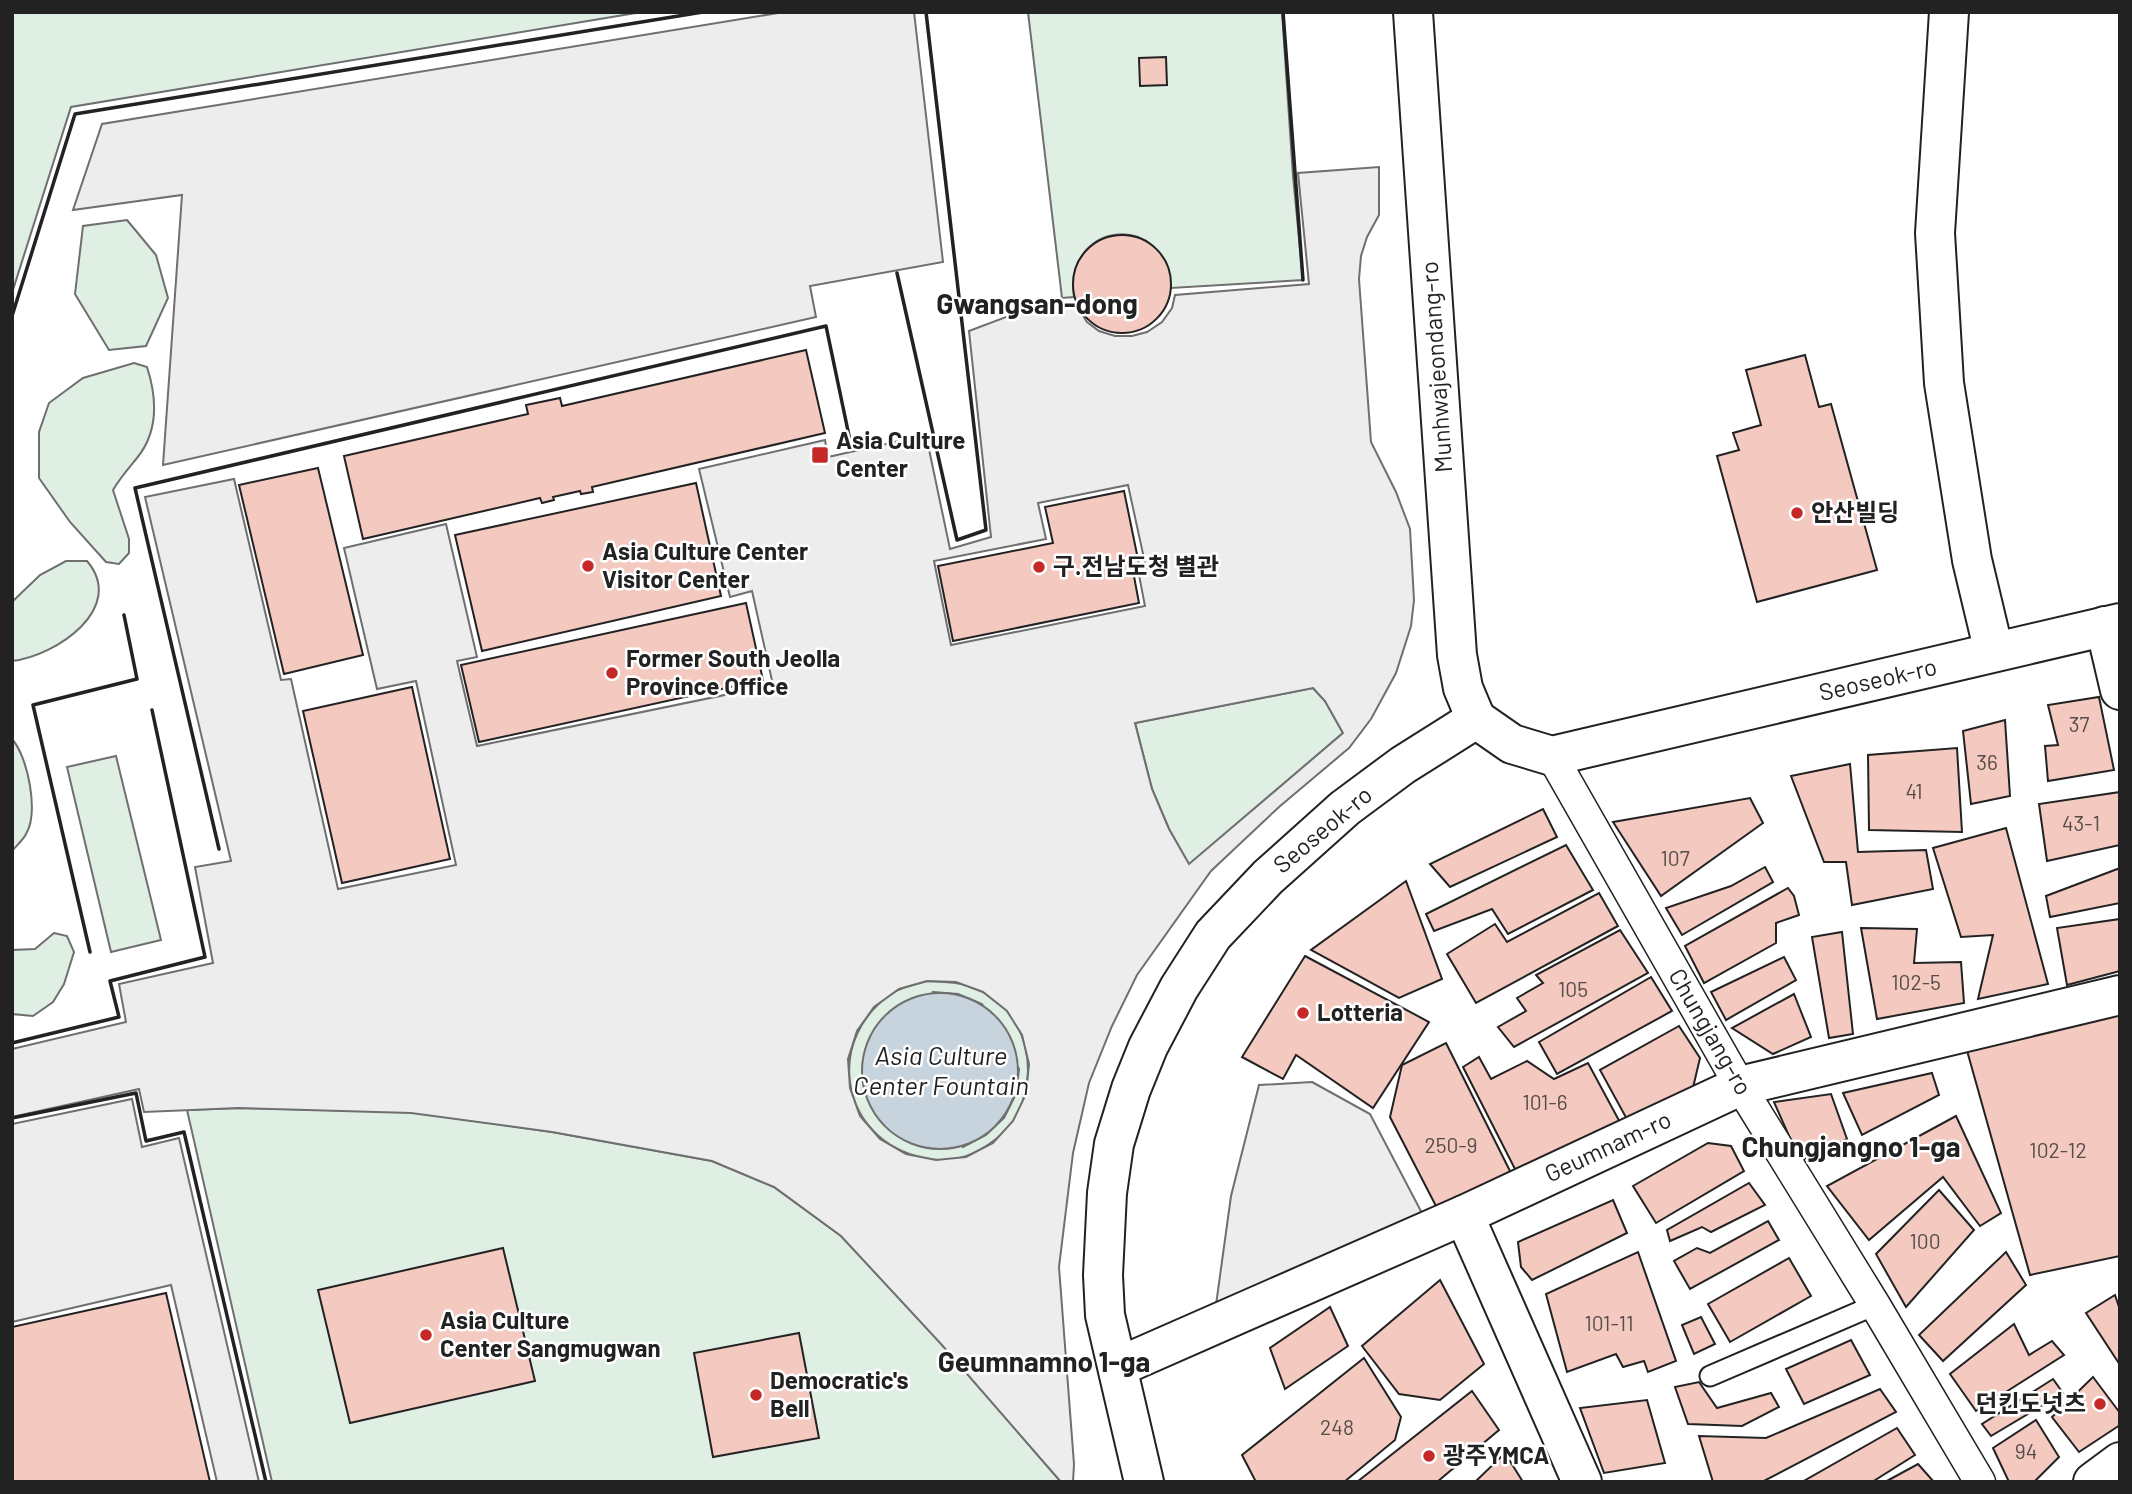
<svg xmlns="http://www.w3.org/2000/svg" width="2132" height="1494" font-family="Barlow,'Noto Sans KR',sans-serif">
  <rect width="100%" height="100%" fill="#fff"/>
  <g fill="#e0efe3" stroke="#6f6f6f" stroke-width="2" fill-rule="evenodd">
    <polygon points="12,12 642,12 71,107 12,293"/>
    <path d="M1028,12H1282L1293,176L1303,280L1171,288C1165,208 1063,223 1074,297L1062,298Z"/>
    <polygon points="127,220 156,255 168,298 146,346 109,350 75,294 83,226"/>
    <path d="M134,363L147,367C157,398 159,431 137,458C128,469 120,478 113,490L129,539V553L119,564L106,562L70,522L39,478V432L49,403L83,378Z"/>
    <path d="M66,561H87C127,608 56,656 12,661V602L40,575Z"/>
    <polygon points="1313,688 1325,701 1343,733 1189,865 1169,829 1152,789 1135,723"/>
    <path d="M12,739C28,757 39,812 26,834C23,840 17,845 12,851Z"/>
    <polygon points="116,756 161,940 111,952 67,767"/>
    <polygon points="54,933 67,936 74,952 64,984 53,1002 33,1016 12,1014 12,950 35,949"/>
    <path d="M927,981C946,982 966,982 983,992C1028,1017 1038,1069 1018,1113C1009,1131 993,1143 976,1152C960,1160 941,1162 924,1158C839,1141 822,1036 896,991C905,986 917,984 927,981ZM933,992L958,994L982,1004L1019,1069L1016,1094L1004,1118L986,1135L963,1147Z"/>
    <polygon points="238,1108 411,1112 552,1132 712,1161 774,1187 841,1236 941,1343 1061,1482 272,1482 187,1110"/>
  </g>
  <g fill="#ededed" stroke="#6f6f6f" stroke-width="2" fill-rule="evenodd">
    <polygon points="784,12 914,12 943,262 810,286 816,317 163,465 182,195 73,210 102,124"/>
    <path d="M1379,167V215L1367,237L1361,256L1359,279L1371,442L1396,492L1410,529L1414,600L1411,626L1396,673L1371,719L1349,748L1279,807L1211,871L1137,975L1112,1026L1089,1083L1073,1153L1059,1267L1074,1464L1073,1482H1061L941,1344L841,1236L774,1187L712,1161L552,1132L411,1113L239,1108L144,1112L139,1089L12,1117V1049L126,1022L119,984L213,963L195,867L231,861L145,497L234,479L281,680L291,679L338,889L456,865L416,681L377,689L344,548L446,524L477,657L457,661L477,746L773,685L752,591L730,597L699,469L825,440L828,457L926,435L950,549L991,537L969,331L1030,308L1075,303L1087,322L1099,331L1115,336H1132L1147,332L1162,322L1172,308L1175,295L1309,284L1298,173ZM1128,485L1147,572L1139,575L1145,606L951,645L934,561L1046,539L1038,503ZM1313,688L1325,701L1343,733L1189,864L1169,829L1152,789L1135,723ZM927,981L956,982L983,992L1007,1011L1022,1035L1029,1064L1026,1094L1013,1121L993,1143L966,1157L936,1160L906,1154L880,1139L860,1116L850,1088L848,1059L857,1031L874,1007L899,989Z"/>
    <polygon points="1312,1082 1370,1114 1423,1215 1215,1312 1231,1196 1259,1085"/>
    <polygon points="132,1099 142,1147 179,1138 259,1482 217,1482 171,1285 12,1322 12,1124"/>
  </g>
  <circle fill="#c7d3dd" stroke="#6f6f6f" stroke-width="2" cx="940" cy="1071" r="78"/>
  <g fill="#f3c9c0" stroke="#222" stroke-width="2">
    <polygon points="1166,57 1167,85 1140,86 1139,58"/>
    <circle cx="1122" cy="284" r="49"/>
    <polygon points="806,350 825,433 592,487 593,492 581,494 580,491 553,497 554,500 542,503 540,498 363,539 344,456 528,414 526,405 560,398 562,406"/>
    <polygon points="1805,355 1819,407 1831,404 1877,570 1757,602 1717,456 1739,450 1733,433 1761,425 1746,370"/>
    <polygon points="318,468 363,655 284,674 239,485"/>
    <polygon points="696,483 721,596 482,651 455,535"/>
    <polygon points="1124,491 1140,569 1133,571 1139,603 953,641 938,566 1053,543 1045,507"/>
    <polygon points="746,603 763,680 479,742 461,665"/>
    <polygon points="412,687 450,859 342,883 303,711"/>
    <polygon points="2099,697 2114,770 2048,781 2045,746 2058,745 2048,705"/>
    <polygon points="2005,720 2010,796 1971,804 1963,731"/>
    <polygon points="1957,748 1962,832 1869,830 1868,755"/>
    <polygon points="1850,764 1858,852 1926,850 1933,889 1852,905 1846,862 1824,862 1791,776"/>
    <polygon points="2120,792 2120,845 2047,861 2039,804"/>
    <polygon points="1750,798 1763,823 1661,896 1613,822"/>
    <polygon points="1543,809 1557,837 1450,887 1430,864"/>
    <polygon points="2006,828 2048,984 1978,999 1993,935 1961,937 1933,848"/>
    <polygon points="1566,845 1593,890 1508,934 1492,909 1434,931 1426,914"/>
    <polygon points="1765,867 1773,882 1682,935 1666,908 1731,886"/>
    <polygon points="2120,868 2120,903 2050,917 2046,896"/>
    <polygon points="1406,881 1442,979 1399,998 1311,950"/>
    <polygon points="1788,888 1794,896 1799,915 1776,923 1776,943 1704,983 1685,946"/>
    <polygon points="1599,893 1618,926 1476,1003 1447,954 1495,924 1507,942"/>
    <polygon points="2120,919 2120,971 2067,985 2057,928"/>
    <polygon points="1861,928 1917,929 1914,963 1961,962 1964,1003 1877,1019"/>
    <polygon points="1620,930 1648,973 1514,1047 1498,1027 1526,1011 1517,998 1543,983 1536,975"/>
    <polygon points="1842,932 1853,1034 1829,1038 1812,937"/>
    <polygon points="1305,956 1429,1022 1373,1108 1296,1055 1283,1079 1242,1057"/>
    <polygon points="1784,957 1796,980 1726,1020 1711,992"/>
    <polygon points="1651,977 1672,1011 1557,1074 1539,1042"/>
    <polygon points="1794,994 1811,1037 1773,1054 1732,1028"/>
    <polygon points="2120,1011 2120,1256 2030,1275 1966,1047"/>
    <polygon points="1679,1026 1700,1058 1692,1092 1629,1123 1600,1070"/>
    <polygon points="1446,1043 1512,1175 1437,1208 1390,1117 1402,1065"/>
    <polygon points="1479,1057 1491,1079 1527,1061 1554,1079 1588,1063 1622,1126 1517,1173 1463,1067"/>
    <polygon points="1932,1073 1939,1095 1862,1135 1843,1093"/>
    <polygon points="1831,1094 1847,1139 1800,1161 1774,1102"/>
    <polygon points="1956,1116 2001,1213 1980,1226 1943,1177 1869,1240 1827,1186"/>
    <polygon points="1708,1143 1731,1146 1744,1171 1656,1223 1633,1186"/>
    <polygon points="1749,1183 1765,1205 1711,1232 1702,1227 1670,1241 1667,1230"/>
    <polygon points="1939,1190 1974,1230 1906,1307 1876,1254"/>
    <polygon points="1613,1200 1627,1233 1532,1280 1521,1267 1518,1242"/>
    <polygon points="1768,1221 1779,1240 1690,1289 1674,1261 1697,1248 1710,1253"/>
    <polygon points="503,1248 535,1381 350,1423 318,1290"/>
    <polygon points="1638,1252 1676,1361 1648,1372 1644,1361 1623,1367 1616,1354 1567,1372 1546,1294"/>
    <polygon points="2006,1252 2026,1285 1943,1361 1919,1335"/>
    <polygon points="1789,1258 1811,1296 1730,1342 1708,1304"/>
    <polygon points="1440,1280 1484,1364 1440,1400 1399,1394 1362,1346"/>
    <polygon points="166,1293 210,1482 12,1482 12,1327"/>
    <polygon points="2115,1295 2120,1310 2120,1365 2086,1313"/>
    <polygon points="1330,1307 1348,1346 1285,1389 1270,1348"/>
    <polygon points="1701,1317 1715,1344 1694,1354 1682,1325"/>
    <polygon points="2014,1324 2029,1355 2052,1341 2064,1355 1976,1411 1950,1374"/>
    <polygon points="799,1333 819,1438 713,1457 694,1353"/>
    <polygon points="1851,1340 1870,1375 1804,1404 1786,1369"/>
    <polygon points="1364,1358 1401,1417 1395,1440 1344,1482 1256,1482 1242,1455"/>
    <polygon points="2093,1377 2120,1413 2120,1425 2079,1452 2052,1417"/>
    <polygon points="2053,1379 2063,1393 1991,1436 1982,1424"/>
    <polygon points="1699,1382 1717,1408 1771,1393 1779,1407 1742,1426 1688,1424 1675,1387"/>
    <polygon points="1880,1389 1896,1412 1762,1482 1713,1482 1699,1436 1766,1438"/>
    <polygon points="1472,1391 1499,1430 1437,1482 1357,1482"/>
    <polygon points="1647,1400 1665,1463 1604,1473 1580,1408"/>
    <polygon points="2036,1420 2059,1457 2034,1482 2009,1482 1993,1448"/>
    <polygon points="1897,1428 1915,1455 1872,1482 1802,1482"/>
    <polygon points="1505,1453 1523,1482 1475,1482"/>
    <polygon points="1918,1464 1934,1482 1885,1482"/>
  </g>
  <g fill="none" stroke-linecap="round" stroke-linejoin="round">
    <defs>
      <polyline id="service" points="1710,1376 1875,1305"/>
      <polyline id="pedestrian" points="1552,756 1740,1086 1875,1305 1980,1482"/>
      <g id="minor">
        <polyline points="1949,12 1935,233 1944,383 1972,560 1994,652"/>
        <polyline points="2105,626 2120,690"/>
        <polyline points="1464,1215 1582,1482"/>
        <polyline points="1118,1367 1464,1215 1740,1086 2120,995"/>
        <polyline points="2093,1482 2120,1462"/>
      </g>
      <g id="tertiary">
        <polyline points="1413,12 1457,655 1463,688 1476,719"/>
        <polyline points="1476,719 1512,744 1552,756 2120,623"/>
        <polyline points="1144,1482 1105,1315 1103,1275 1107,1193 1114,1144 1131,1089 1148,1047 1179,988 1213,935 1268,877 1345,808 1403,765 1476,719"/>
      </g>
    </defs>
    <use href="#service" stroke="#222" stroke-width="23"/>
    <use href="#pedestrian" stroke="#222" stroke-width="33"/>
    <use href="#minor" stroke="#222" stroke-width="42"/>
    <use href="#tertiary" stroke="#222" stroke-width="42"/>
    <use href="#service" stroke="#fff" stroke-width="19"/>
    <use href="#pedestrian" stroke="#fff" stroke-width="30"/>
    <use href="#minor" stroke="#fff" stroke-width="38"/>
    <use href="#tertiary" stroke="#fff" stroke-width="38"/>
    <g stroke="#222" stroke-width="3.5">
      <polyline points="1283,12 1303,280"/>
      <polyline points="897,273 957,540 986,530 926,12"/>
      <polyline points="12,316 75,114 703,12"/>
      <polyline points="219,849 135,488 826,326 852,450"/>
      <polyline points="90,952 33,705 137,679 124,615"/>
      <polyline points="12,1043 119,1017 110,981 205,957 152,710"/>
      <polyline points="12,1118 136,1093 146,1141 184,1132 266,1482"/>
    </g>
  </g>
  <g fill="#c62828" stroke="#fff" stroke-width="2.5">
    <rect x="811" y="446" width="18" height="18" rx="3.5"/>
    <circle cx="1797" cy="513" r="7"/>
    <circle cx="588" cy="566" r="7"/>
    <circle cx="1039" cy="567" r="7"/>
    <circle cx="612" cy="673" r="7"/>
    <circle cx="1303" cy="1013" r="7"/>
    <circle cx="426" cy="1335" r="7"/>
    <circle cx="756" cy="1395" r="7"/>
    <circle cx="2100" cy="1404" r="7"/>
    <circle cx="1429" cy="1456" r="7"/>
  </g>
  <g text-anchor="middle" stroke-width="5" stroke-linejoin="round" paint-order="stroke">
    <g font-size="21" fill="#564c4a">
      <text x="2079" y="732">37</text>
      <text x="1987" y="770">36</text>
      <text x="1914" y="799">41</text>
      <text x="2081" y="831">43-1</text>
      <text x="1675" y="866">107</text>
      <text x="1916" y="990">102-5</text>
      <text x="1573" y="997">105</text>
      <text x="1545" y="1110">101-6</text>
      <text x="1451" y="1153">250-9</text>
      <text x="2058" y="1158">102-12</text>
      <text x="1925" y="1249">100</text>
      <text x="1609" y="1331">101-11</text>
      <text x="1337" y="1435">248</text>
      <text x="2026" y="1459">94</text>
    </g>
    <g font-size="24" fill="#222" stroke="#fff">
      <text transform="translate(1437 367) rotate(-94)" y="8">Munhwajeondang-ro</text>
      <text transform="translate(1878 680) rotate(-13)" y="8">Seoseok-ro</text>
      <text transform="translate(1323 830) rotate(-40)" y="8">Seoseok-ro</text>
      <text transform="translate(1710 1032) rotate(60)" y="8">Chungjang-ro</text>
      <text transform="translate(1608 1147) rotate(-25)" y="8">Geumnam-ro</text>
    </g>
    <g font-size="24" font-weight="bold" fill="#222" stroke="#fff" text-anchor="start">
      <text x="836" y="449">Asia Culture<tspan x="836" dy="28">Center</tspan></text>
      <text x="1811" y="521">안산빌딩</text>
      <text x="602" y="560">Asia Culture Center<tspan x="602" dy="28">Visitor Center</tspan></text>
      <text x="1053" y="575">구.전남도청 별관</text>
      <text x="626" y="667">Former South Jeolla<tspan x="626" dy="28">Province Office</tspan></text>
      <text x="1317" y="1021">Lotteria</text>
      <text x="440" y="1329">Asia Culture<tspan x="440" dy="28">Center Sangmugwan</tspan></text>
      <text x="770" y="1389">Democratic's<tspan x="770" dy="28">Bell</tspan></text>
      <text x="2086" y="1412" text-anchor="end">던킨도넛츠</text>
      <text x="1443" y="1464">광주YMCA</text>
    </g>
    <g font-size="26" font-style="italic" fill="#222" stroke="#fff">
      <text x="941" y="1065">Asia Culture<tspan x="941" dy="30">Center Fountain</tspan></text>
    </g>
    <g font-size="28" font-weight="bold" fill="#222" stroke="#fff">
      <text x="1037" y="314">Gwangsan-dong</text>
      <text x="1851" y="1157">Chungjangno 1-ga</text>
      <text x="1044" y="1372">Geumnamno 1-ga</text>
    </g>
  </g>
  <rect width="2132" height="1494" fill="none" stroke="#222222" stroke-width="28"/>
</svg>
